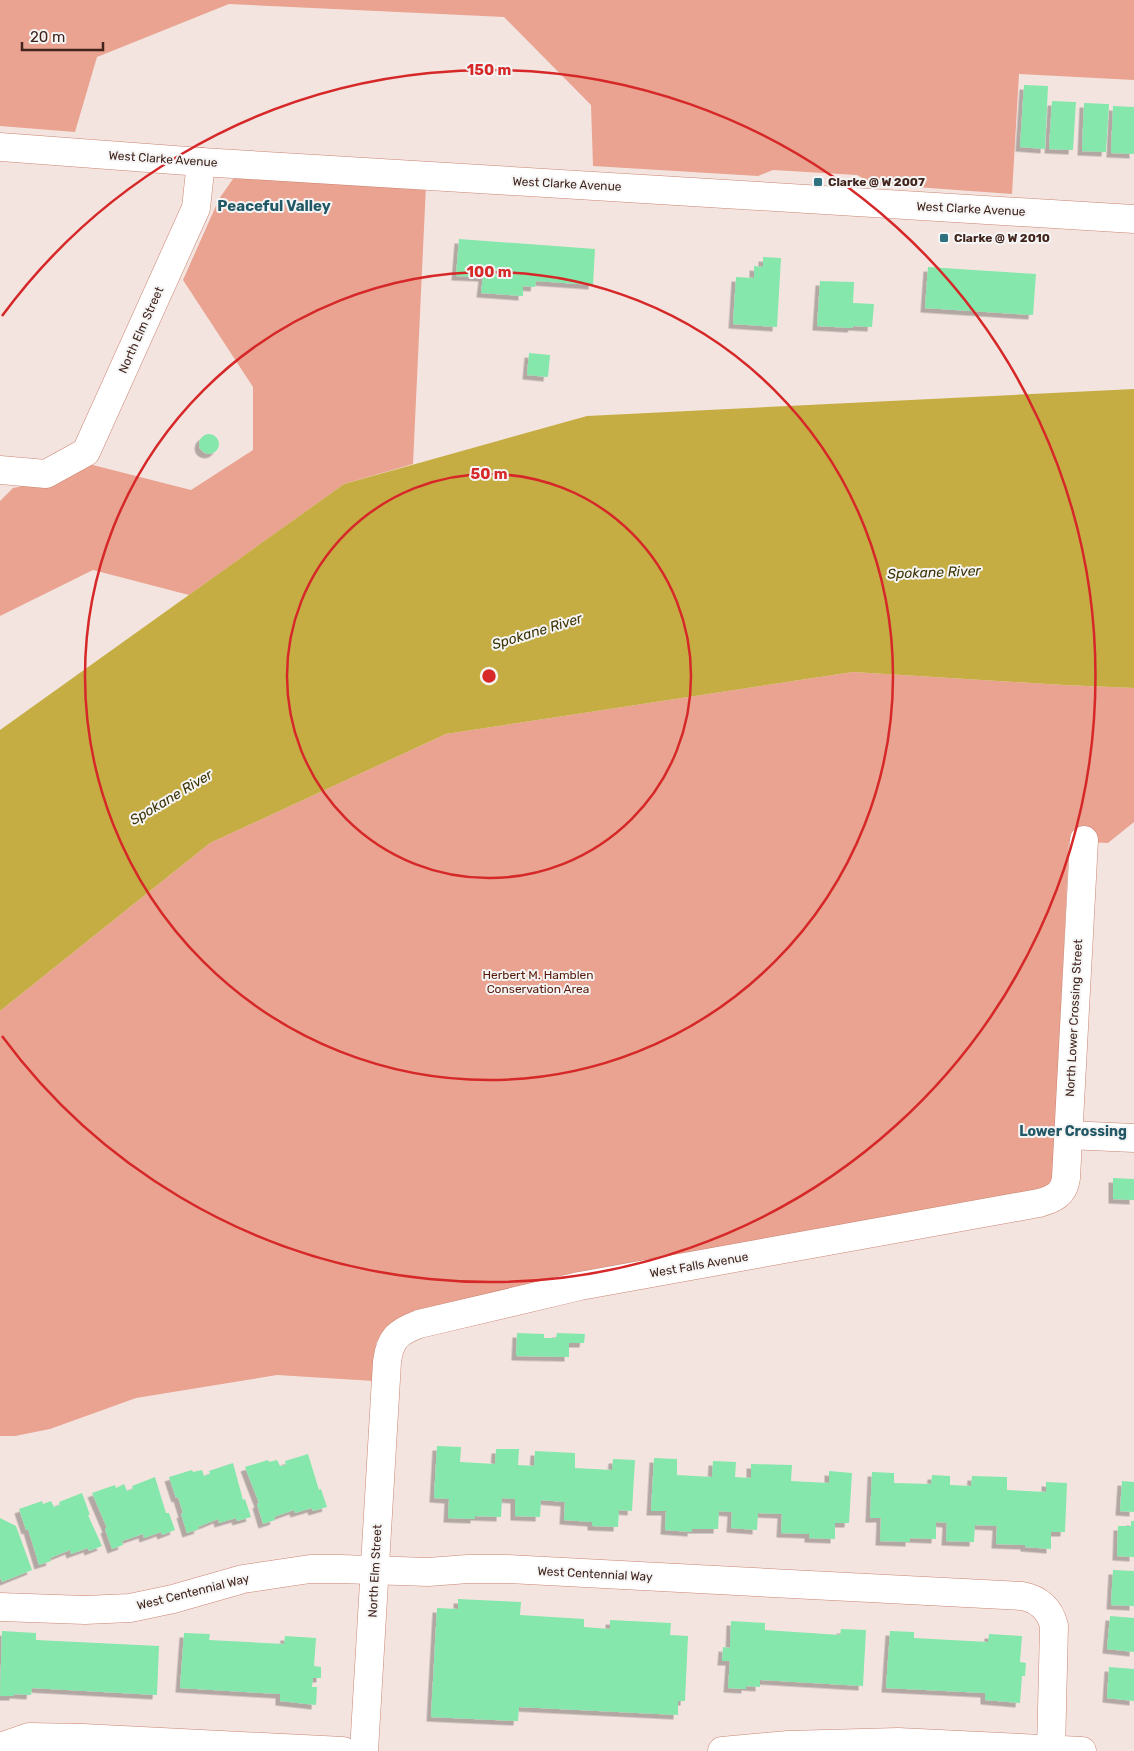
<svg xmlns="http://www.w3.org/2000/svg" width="1134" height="1751" font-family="Rubik,sans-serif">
  <defs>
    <filter id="shadow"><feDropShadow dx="-4.5" dy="4.5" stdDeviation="0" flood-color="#0004"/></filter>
  </defs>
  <rect width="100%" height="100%" fill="#f4e4e0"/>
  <g fill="#e9a390">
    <polygon points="0,0 1134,0 1134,80 1019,74 1012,194 874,184 857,175 773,170 758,176 593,166 591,105 504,17 229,4 97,57 75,132 0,126"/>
    <polygon points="255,175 426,185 413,464 344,484 189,595 93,570 0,616 0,501 13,488 48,481 85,463 191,490 253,450 253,387 183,280 219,199 233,179"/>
    <polygon points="853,672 1064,685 1134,688 1134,822 1108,843 1069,841 1053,1181 1050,1189 384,1332 376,1343 374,1381 277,1375 136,1398 50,1429 15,1436 0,1436 0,1011 210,843 446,734"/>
  </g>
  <polygon fill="#c6ad43" points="1134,389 1134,688 1064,685 853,672 446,734 210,843 0,1011 0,730 344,484 587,416"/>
  <g fill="#85e7ab" filter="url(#shadow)">
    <polygon points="1024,85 1048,86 1045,149 1020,147"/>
    <polygon points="1052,101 1076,102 1073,150 1049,149"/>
    <polygon points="1084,103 1109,104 1106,152 1082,151"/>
    <polygon points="1113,106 1134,107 1134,154 1111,153"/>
    <polygon points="459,239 595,249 593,285 536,281 535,287 523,286 523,296 481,293 483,277 456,276"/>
    <polygon points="763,257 781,258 777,327 733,324 736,277 754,278 754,266 763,267"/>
    <polygon points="928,267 1036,274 1033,315 925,308"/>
    <polygon points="820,281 854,282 853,303 874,304 872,327 853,326 852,328 817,326"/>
    <polygon points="529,353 550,355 548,377 527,375"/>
    <circle cx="209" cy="444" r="10"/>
    <polygon points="1113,1178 1134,1179 1134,1200 1113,1199"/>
    <polygon points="517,1333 544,1334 544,1338 556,1338 557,1333 585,1334 584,1343 569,1343 569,1357 516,1356"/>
    <polygon points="437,1446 461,1447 460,1462 495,1464 496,1449 519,1449 518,1465 534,1466 535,1451 575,1453 575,1468 612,1470 613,1459 635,1460 632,1511 619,1510 618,1527 592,1526 592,1522 564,1520 565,1502 541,1500 540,1517 515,1516 515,1499 502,1498 501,1517 475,1516 475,1519 448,1518 449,1499 434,1498"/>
    <polygon points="308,1454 319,1490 321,1489 327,1507 313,1511 312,1508 295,1513 294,1510 274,1517 275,1520 263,1524 257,1504 259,1503 245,1467 268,1460 269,1462 277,1460 280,1466 286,1465 285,1461"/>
    <polygon points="654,1458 677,1459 677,1475 712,1477 713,1461 736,1462 735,1477 751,1478 751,1464 792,1465 791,1481 829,1483 829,1471 852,1473 849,1523 835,1523 835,1539 809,1538 809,1534 781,1533 782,1514 758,1513 757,1530 731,1528 732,1512 719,1511 718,1529 692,1529 692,1532 665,1530 666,1511 651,1511"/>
    <polygon points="233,1463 243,1500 245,1499 251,1517 237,1521 236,1518 219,1523 218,1519 198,1527 199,1529 187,1533 181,1514 183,1513 178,1497 176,1498 169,1477 192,1470 193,1472 202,1470 204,1476 210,1474 209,1471"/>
    <polygon points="872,1472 894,1473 894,1483 931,1484 932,1475 950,1476 950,1485 971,1486 972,1476 1007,1477 1007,1490 1046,1492 1046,1482 1067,1483 1065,1532 1051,1532 1051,1549 1025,1547 1025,1545 996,1544 997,1526 975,1525 974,1542 946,1541 947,1523 936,1522 936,1539 910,1538 910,1542 880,1541 881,1518 870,1518"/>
    <polygon points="155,1477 166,1513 169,1513 175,1530 162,1535 161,1532 144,1538 143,1534 122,1541 123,1545 112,1549 105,1529 107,1528 92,1493 115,1485 116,1488 124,1484 127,1491 133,1489 132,1486"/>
    <polygon points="1122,1481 1134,1482 1134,1512 1120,1511"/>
    <polygon points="82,1493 90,1515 88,1515 102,1546 89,1551 88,1548 71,1554 70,1550 50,1558 51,1561 39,1565 28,1529 26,1530 19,1509 42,1501 43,1504 51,1501 54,1507 60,1505 59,1502"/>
    <polygon points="0,1518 16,1526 32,1570 2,1582 0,1577"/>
    <polygon points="1131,1521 1134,1521 1134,1557 1117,1556 1118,1526 1131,1526"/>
    <polygon points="1113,1570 1134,1571 1134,1606 1111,1605"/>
    <polygon points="458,1599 521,1602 520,1615 584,1619 584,1627 610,1629 610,1620 671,1623 670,1635 688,1636 685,1701 678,1701 678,1715 519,1707 518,1721 431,1717 437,1608 458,1609"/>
    <polygon points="1110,1616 1134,1618 1134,1652 1107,1649"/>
    <polygon points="731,1621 765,1623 765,1630 840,1635 841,1629 866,1630 863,1686 760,1680 760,1687 746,1686 746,1689 728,1688 730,1661 722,1661 723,1647 730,1648"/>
    <polygon points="2,1631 36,1633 36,1640 159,1646 157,1695 32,1688 31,1695 14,1694 14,1696 0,1696"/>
    <polygon points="890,1631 914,1632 914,1638 988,1642 989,1634 1022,1636 1020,1662 1026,1663 1025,1676 1022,1676 1020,1703 985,1700 985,1693 886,1688"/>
    <polygon points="184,1633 210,1634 209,1640 284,1644 285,1636 316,1638 314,1666 321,1667 321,1678 313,1678 312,1687 317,1687 316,1705 280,1701 280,1694 180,1688"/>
    <polygon points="1109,1667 1134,1669 1134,1701 1107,1698"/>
  </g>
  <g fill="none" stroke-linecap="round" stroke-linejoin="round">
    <defs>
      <g id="minor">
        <polyline points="0,147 201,162 1134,219"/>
        <polyline points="0,470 46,474 86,452 196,208 201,162"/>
        <polyline points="1068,1135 1134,1138"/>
        <path d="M0,1607L85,1610L130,1608L173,1599L243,1579L310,1569H340L428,1572L468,1569H506L1022,1596C1039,1599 1050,1609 1054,1626L1051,1751"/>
        <polyline points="0,1747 29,1737 83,1738 343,1751"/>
        <path d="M364,1751L387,1362C390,1338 398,1332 419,1324L580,1286L1039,1203C1054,1199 1064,1194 1066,1178L1084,840"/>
        <polyline points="722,1751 788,1745 898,1742 1082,1751"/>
      </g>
    </defs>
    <use href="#minor" stroke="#cb8471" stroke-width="29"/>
    <use href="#minor" stroke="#fff" stroke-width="28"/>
  </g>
  <g fill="none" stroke="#d62828" stroke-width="2.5">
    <circle cx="489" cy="676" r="202"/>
    <circle cx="489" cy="676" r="404"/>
    <path d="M2 316A606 606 0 1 1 2 1036"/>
  </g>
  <g fill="#2e7282" stroke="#f5f5f5" stroke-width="2">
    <rect x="813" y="177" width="10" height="10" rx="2.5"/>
    <rect x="939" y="233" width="10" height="10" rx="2.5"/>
  </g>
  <g text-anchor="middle" stroke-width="4" stroke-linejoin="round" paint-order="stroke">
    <g font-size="12" fill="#41241c" stroke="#f5f5f5">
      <text transform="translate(163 159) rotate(4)" y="4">West Clarke Avenue</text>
      <text transform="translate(567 184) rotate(3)" y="4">West Clarke Avenue</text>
      <text transform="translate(971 209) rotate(3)" y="4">West Clarke Avenue</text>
      <text transform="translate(141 330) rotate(-66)" y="4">North Elm Street</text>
      <text transform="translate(1074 1018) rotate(-87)" y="4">North Lower Crossing Street</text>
      <text transform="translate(699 1265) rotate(-10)" y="4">West Falls Avenue</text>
      <text transform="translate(375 1571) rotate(-87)" y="4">North Elm Street</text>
      <text transform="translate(595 1574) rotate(3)" y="4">West Centennial Way</text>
      <text transform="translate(193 1592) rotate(-14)" y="4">West Centennial Way</text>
    </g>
    <g font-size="12" font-weight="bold" fill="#41241c" stroke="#f5f5f5" text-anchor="start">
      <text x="828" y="186">Clarke @ W 2007</text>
      <text x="954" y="242">Clarke @ W 2010</text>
    </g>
    <g font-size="12" fill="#571a09" stroke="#f5f5f5">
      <text x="538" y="979">Herbert M. Hamblen<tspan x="538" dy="14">Conservation Area</tspan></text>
    </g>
    <g font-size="14" font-style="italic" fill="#3d3304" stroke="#f5f5f5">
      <text transform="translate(934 572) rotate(-2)" y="5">Spokane River</text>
      <text transform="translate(537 631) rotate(-17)" y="5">Spokane River</text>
      <text transform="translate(171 797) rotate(-31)" y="5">Spokane River</text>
    </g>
    <g font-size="14" font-weight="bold" fill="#225865" stroke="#f5f5f5">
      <text x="1073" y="1136">Lower Crossing</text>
    </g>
    <g font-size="15" font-weight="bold" fill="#225865" stroke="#f5f5f5">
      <text x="274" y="211">Peaceful Valley</text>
    </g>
  </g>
  <circle cx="489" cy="676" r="8" fill="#d62828" stroke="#f5f5f5" stroke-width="2.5"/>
  <g font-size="15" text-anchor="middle" font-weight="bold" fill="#d62828" stroke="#f5f5f5" stroke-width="4" stroke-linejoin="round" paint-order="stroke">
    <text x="489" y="75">150 m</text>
    <text x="489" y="277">100 m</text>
    <text x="489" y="479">50 m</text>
  </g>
  <path d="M22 42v8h81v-8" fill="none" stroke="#41241c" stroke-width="2.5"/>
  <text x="30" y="42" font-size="15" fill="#41241c" stroke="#f5f5f5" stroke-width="4" paint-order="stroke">20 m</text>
</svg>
